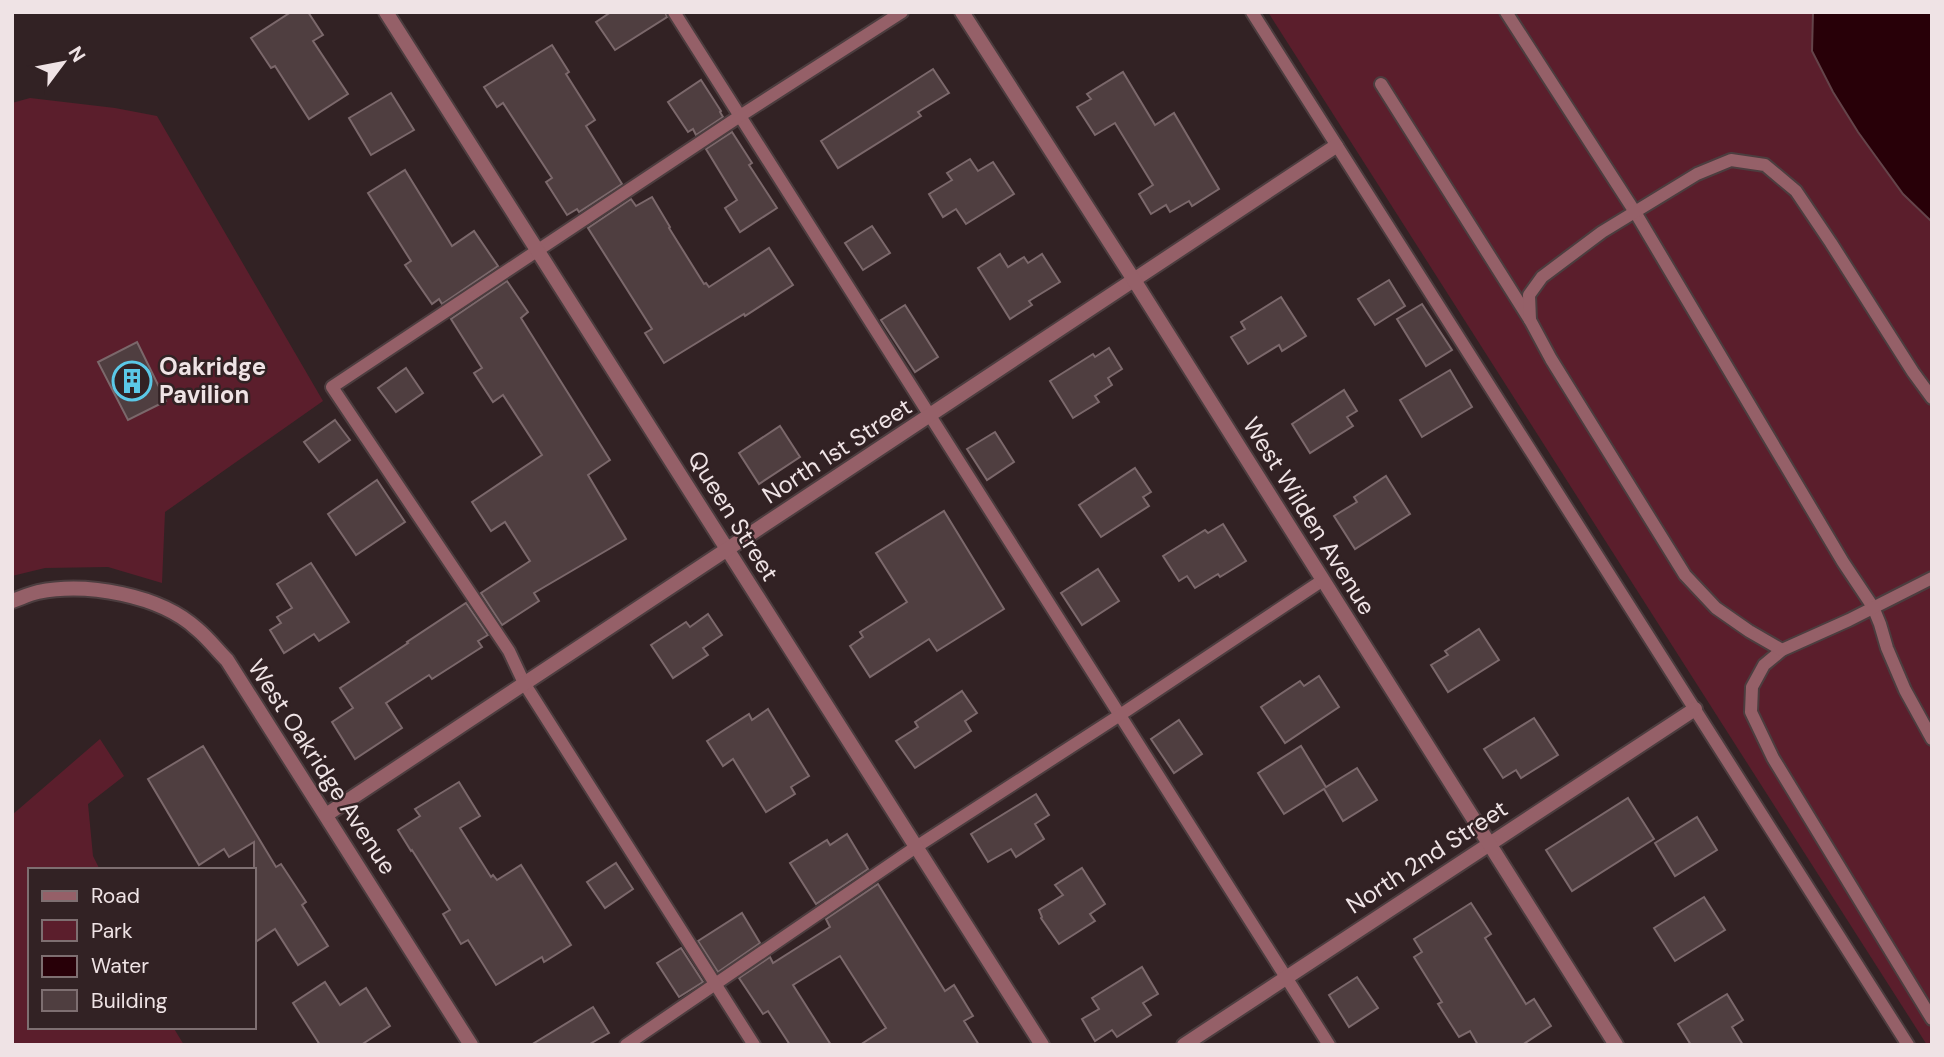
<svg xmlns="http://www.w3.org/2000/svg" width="1944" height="1057" font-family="'DM Sans',sans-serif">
  <rect width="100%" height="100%" fill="#322224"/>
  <g fill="#5b1e2c">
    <polygon points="1268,12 1932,12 1932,1045 1927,1045"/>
    <polygon points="30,98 115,108 157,116 323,401 165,512 162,583 108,567 45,568 12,576 12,103"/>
    <polygon points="100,739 124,776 88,804 93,856 100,870 30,870 30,1027 173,1027 184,1045 12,1045 12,815"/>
  </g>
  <polygon fill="#280008" stroke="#64444a" stroke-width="2" points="1813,12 1932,12 1932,222 1903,194 1858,132 1833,92 1812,51"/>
  <g fill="#4f3e40" stroke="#7b686b" stroke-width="2">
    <polygon points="291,12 308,12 323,35 313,41 348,94 309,119 275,66 271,68 251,38"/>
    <polygon points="611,12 665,12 667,17 615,50 596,22"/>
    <polygon points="552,45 569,72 566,74 595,120 586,126 622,184 579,212 577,209 567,215 546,182 552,178 503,103 497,107 484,87"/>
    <polygon points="933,69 949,93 918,112 921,116 838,168 821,141"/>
    <polygon points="1123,72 1155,125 1174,113 1219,189 1192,206 1189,201 1170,212 1166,205 1151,214 1139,194 1153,185 1115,123 1095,135 1077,107 1091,99 1087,94"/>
    <polygon points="701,80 721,111 720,112 723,117 696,135 693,129 688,132 668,102"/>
    <polygon points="391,93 414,130 371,155 349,118"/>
    <polygon points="732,132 752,163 749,165 777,208 740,232 725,208 737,200 706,149"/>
    <polygon points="970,159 978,171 993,162 1014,194 966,224 956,209 943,217 929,194 952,180 947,173"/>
    <polygon points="405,170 452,246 474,231 498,266 442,304 439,299 432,304 405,265 411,261 368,193"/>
    <polygon points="652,197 670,227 669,228 704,284 706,283 709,287 769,248 793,285 745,316 744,314 664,363 645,333 652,329 588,228 631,199 636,206"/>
    <polygon points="872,226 890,253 863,270 845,243"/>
    <polygon points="1000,254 1008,267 1024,257 1028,263 1042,254 1060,282 1029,301 1032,305 1010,319 978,268"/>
    <polygon points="1389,280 1405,306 1375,325 1358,299"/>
    <polygon points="507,281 528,312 521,318 610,460 588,475 626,539 534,593 539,601 502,625 481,593 530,561 505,522 491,531 472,502 542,455 503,395 493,402 474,373 482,368 451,319"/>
    <polygon points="1281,297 1306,336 1282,351 1279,345 1248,364 1231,337 1245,329 1241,322"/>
    <polygon points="1422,304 1452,350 1426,366 1397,319"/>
    <polygon points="905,305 938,357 915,372 881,320"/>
    <polygon points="137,342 166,401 128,420 98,362"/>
    <polygon points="1109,348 1122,369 1108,378 1112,385 1095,396 1099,402 1073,418 1050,381 1093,354 1095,357"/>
    <polygon points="406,368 423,393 396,412 378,388"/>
    <polygon points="1450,370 1472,407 1422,437 1400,400"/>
    <polygon points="1344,390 1357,411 1347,417 1353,426 1310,453 1292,424"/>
    <polygon points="335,420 350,440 319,462 304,442"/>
    <polygon points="780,426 800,457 759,484 739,453"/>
    <polygon points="995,432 1014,462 987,480 967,449"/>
    <polygon points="1135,468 1151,492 1143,497 1149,506 1101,537 1079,505"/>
    <polygon points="1386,476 1410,514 1355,549 1334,516 1357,502 1354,497"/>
    <polygon points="377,480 405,522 356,555 328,514"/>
    <polygon points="944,511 1004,609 937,651 929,639 870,677 850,646 863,637 860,632 907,602 876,553"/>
    <polygon points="1223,524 1246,561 1220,577 1218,574 1195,588 1187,576 1179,581 1163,556 1205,530 1208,533"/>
    <polygon points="311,563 349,622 319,641 314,634 284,653 270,630 281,623 277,617 292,608 277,584"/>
    <polygon points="1098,569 1119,601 1082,625 1061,593"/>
    <polygon points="466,603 488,635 478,641 482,647 432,679 429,675 386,703 402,728 355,759 332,722 353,708 340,688 408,643 407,642"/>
    <polygon points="708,614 722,635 703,648 708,655 673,678 651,645 686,622 690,627"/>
    <polygon points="1479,629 1499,660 1448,692 1431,665 1448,655 1445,651"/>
    <polygon points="1319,676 1339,707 1285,743 1261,707 1300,681 1304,686"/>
    <polygon points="962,691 977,713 965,721 971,731 915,768 896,741 918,727 915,722"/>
    <polygon points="768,709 809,776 791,787 795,794 766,812 733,759 723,766 707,741 749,714 752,720"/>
    <polygon points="1534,718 1558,755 1521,778 1516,770 1503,778 1484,749"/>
    <polygon points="1179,720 1202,754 1174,773 1151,739"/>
    <polygon points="203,746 276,867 281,864 306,902 302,905 328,946 298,965 275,929 254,943 254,842 229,857 224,849 199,865 148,779"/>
    <polygon points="1301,746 1326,787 1357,768 1377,800 1343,821 1324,789 1284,814 1258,773"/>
    <polygon points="459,782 480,816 460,828 491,877 493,875 497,880 521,865 571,945 544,962 542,957 496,985 468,940 461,944 443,914 450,910 412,850 411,851 398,830 420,816 415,809"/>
    <polygon points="1036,794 1049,815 1035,824 1044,839 1016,857 1011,849 988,862 971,834"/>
    <polygon points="1628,798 1654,839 1572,891 1546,850"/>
    <polygon points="1697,817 1717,850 1675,876 1655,843"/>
    <polygon points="847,834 868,869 816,904 790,863 827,840 830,845"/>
    <polygon points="616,863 633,889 605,908 587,882"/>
    <polygon points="1082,868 1105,904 1090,914 1095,921 1059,944 1041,918 1042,917 1039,910 1063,895 1055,885"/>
    <polygon points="878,884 945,991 954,985 973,1016 964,1021 979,1045 860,1045 886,1028 840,956 793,985 831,1045 790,1045 768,1011 763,1014 739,978 770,957 773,963 830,927 826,919"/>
    <polygon points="1704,897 1725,930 1675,961 1654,928"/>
    <polygon points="1471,903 1491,934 1485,938 1526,1004 1534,999 1551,1026 1522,1045 1478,1045 1470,1031 1459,1037 1438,1004 1442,1002 1414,957 1422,952 1414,939"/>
    <polygon points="742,913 760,943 718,972 698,941"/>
    <polygon points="681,948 703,982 679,997 657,963"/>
    <polygon points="1142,967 1158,994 1143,1003 1151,1015 1117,1037 1112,1030 1095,1041 1082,1019 1099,1009 1092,998"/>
    <polygon points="1357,977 1378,1008 1349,1027 1329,995"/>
    <polygon points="325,982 340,1005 366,988 390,1026 361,1045 320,1045 293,1003"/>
    <polygon points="1727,994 1743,1020 1732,1027 1743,1045 1691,1045 1678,1024"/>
    <polygon points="593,1007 609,1033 588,1045 531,1045"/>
  </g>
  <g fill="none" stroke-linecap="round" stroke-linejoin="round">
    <defs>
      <g id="service">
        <polyline points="674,12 1329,1045"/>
        <polyline points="1252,12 1908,1045"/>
        <polyline points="1506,12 1635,212 1843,562 1873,607 1880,624 1887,648 1905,690 1932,739"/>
        <polyline points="1381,84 1530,320"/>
        <polyline points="1932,578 1849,620 1782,650 1764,665 1752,687 1751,712 1773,758 1932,1019"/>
        <polyline points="1782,650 1749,631 1716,608 1685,575 1551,359 1530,320 1529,295 1542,277 1602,232 1697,174 1731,160 1765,165 1796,191 1831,243 1913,372 1932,398"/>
        <polyline points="626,1045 916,847 1120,715 1323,580"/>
        <polyline points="754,1045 524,683 509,651 332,387 740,116 902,12"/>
      </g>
      <g id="minor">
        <polyline points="386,12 1042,1045"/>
        <path d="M12,601C21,598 29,594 38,592C87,582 160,595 197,629C208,638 217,650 227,660L471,1045"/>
        <polyline points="326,815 1336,146"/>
        <polyline points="1184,1045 1695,709"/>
      </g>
      <polyline id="tertiary" points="962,12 1134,280 1616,1045"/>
    </defs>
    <use href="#service" stroke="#4c3d3f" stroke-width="16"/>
    <use href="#minor" stroke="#4c3d3f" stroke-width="18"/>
    <use href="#tertiary" stroke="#4c3d3f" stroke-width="18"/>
    <use href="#service" stroke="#956068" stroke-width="12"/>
    <use href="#minor" stroke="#956068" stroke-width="14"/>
    <use href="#tertiary" stroke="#956068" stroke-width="14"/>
  </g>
  <defs>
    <symbol id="building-ring" viewBox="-11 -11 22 22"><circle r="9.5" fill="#322224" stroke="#5bc8e7" stroke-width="1.5"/><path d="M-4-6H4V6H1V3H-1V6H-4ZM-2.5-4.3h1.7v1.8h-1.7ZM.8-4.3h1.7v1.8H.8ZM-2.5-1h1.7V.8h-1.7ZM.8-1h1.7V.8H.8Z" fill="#5bc8e7"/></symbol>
  </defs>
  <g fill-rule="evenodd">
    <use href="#building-ring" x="110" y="359" width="44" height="44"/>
  </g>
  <g text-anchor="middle" stroke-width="5" stroke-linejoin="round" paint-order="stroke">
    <g font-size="24" font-weight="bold" fill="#efe3e5" stroke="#322224" text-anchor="start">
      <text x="159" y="375">Oakridge<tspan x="159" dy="28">Pavilion</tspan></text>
    </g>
    <g font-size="24" fill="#efe3e5" stroke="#322224">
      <text transform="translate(837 451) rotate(-33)" y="8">North 1st Street</text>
      <text transform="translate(733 516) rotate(58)" y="8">Queen Street</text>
      <text transform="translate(1309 516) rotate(58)" y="8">West Wilden Avenue</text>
      <text transform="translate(322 767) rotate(57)" y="8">West Oakridge Avenue</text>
      <text transform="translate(1427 857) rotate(-33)" y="8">North 2nd Street</text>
    </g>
  </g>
  <rect width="1944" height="1057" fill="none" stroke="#efe3e5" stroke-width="28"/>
  <rect x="28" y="868" width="228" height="161" fill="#322224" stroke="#7e6f71" stroke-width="2"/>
  <rect x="42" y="891" width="35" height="10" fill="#956068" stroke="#7e6f71" stroke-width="2"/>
  <text x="91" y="903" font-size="21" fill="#efe3e5">Road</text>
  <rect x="42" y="920" width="35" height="21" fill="#5b1e2c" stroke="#7e6f71" stroke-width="2"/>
  <text x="91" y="938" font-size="21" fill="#efe3e5">Park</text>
  <rect x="42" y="956" width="35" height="21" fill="#280008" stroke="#7e6f71" stroke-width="2"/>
  <text x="91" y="973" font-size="21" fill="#efe3e5">Water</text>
  <rect x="42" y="990" width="35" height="21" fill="#4f3e40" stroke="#7e6f71" stroke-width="2"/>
  <text x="91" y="1008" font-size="21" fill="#efe3e5">Building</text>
  <g transform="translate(63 63) rotate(58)" stroke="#322224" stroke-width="5" paint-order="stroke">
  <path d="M0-5L12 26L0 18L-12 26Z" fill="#efe3e5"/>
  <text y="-10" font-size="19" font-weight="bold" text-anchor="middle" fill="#efe3e5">N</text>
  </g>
</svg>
